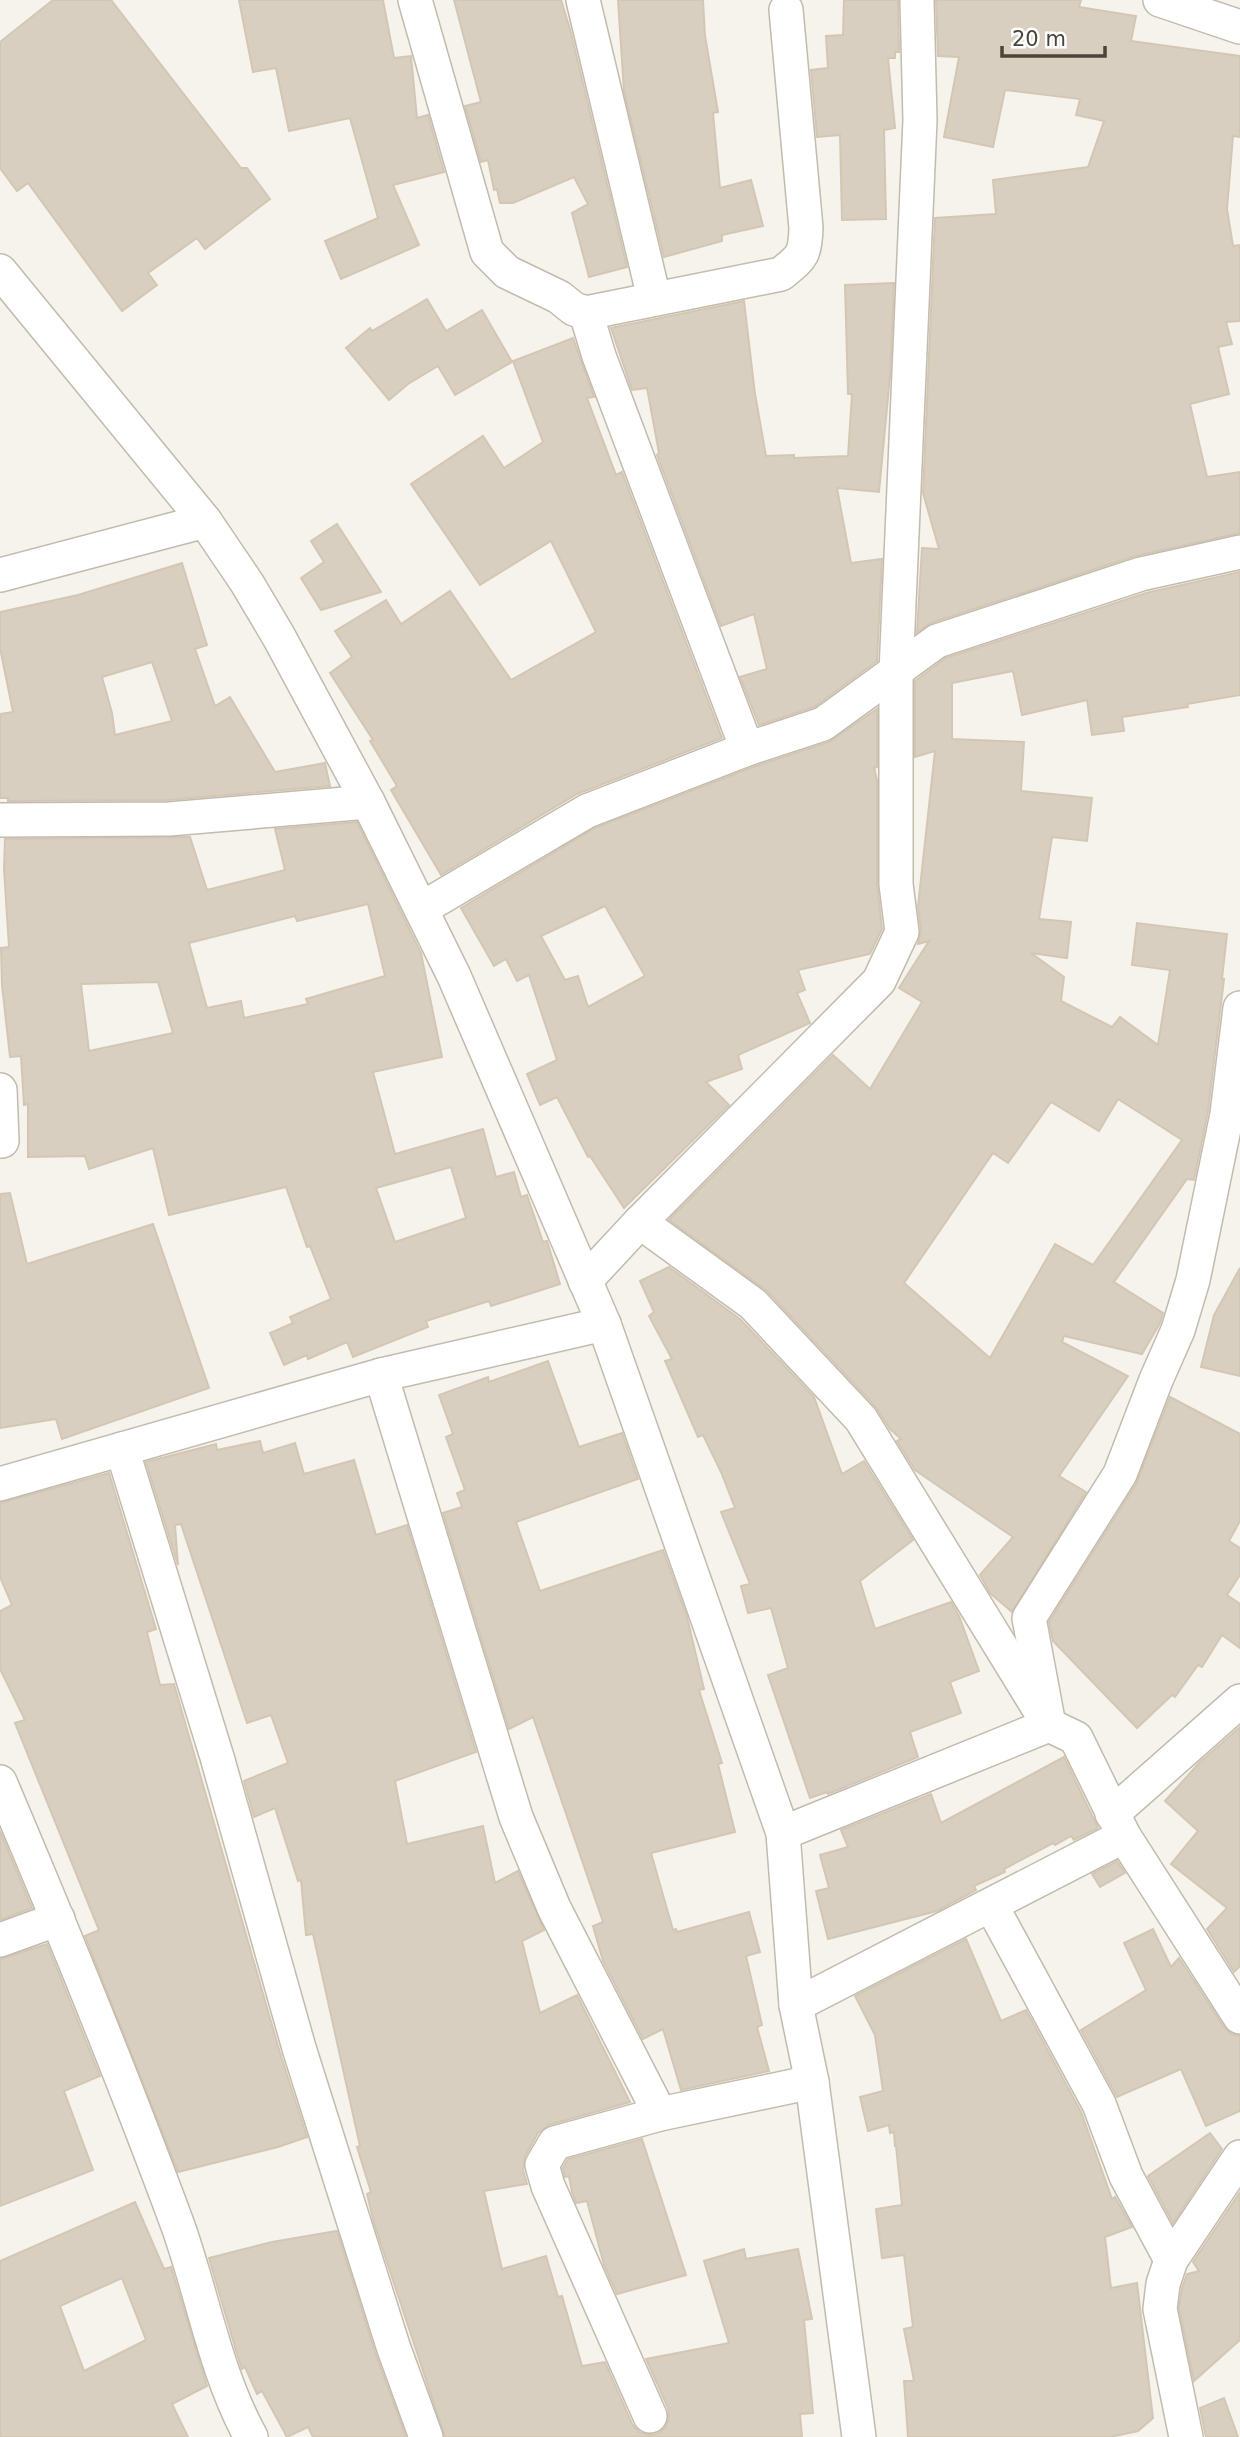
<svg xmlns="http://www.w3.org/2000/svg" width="1240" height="2437" font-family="'DejaVu Sans',sans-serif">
  <rect width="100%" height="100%" fill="#f6f3ec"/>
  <g fill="#d8cfc1" stroke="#d3c7b4" stroke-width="2" fill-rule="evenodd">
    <polygon points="53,0 111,0 241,168 247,168 270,199 205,249 197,238 148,273 157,285 122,311 28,183 17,191 0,168 0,42"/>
    <polygon points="239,0 383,0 394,58 411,56 417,118 428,115 444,172 393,185 419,245 341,279 325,241 378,218 350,118 289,131 276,68 253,72"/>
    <polygon points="454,0 561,0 570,29 627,267 589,277 572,213 588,204 574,177 513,203 500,203 497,189 494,190 488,160 481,162 465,106 481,102"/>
    <polygon points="618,0 703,0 705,36 718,112 713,113 720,188 751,180 763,226 722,235 722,241 664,257 624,91"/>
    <polygon points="844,0 898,0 899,52 895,52 895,58 888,58 895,128 884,130 886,219 842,220 840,135 817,137 811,70 828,68 826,36 843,35"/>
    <polygon points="936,0 1081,0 1079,7 1136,16 1131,41 1240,56 1240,137 1233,136 1227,209 1233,246 1240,245 1240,321 1226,322 1232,344 1218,347 1229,394 1190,404 1207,477 1240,472 1240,533 1135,556 931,623 917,632 922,548 939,549 923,493 935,218 996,214 993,180 1088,167 1104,121 1076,115 1080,99 1005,90 993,147 944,137 959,57 938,56"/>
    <polygon points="894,283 890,376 879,492 837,488 851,563 882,559 877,661 814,707 759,725 740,677 767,669 754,614 721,626 657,455 659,453 647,388 632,390 611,328 744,301 755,394 766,456 794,455 794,458 848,456 852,394 848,394 845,285"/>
    <polygon points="427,299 446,331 482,310 512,362 455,395 438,366 408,384 389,400 346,348 370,328 372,331"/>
    <polygon points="573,338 594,397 587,398 616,475 622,472 722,738 577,794 441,875 391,790 397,786 370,741 373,740 330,673 352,657 335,631 386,600 401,624 450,591 511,680 596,632 551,541 480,585 411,484 483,436 504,468 543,442 513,361"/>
    <polygon points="337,524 381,592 321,610 301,578 324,562 311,541"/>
    <path d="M182,563L207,645L195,649L215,706L230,697L275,772L325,763L330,786L168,800L8,801V798H0V714L13,712L0,648V612L78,595ZM152,662L172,721L115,735L112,713L102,677Z"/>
    <path d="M1240,572V695L1187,704L1188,707L1122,717L1124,731L1092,735L1087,700L1022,715L1013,671L952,683V739L1024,742L1021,791L1092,798L1087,841L1052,837L1039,919L1071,922L1067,958L1031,953L1064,977L1061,1001L1112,1027L1120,1017L1158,1045L1170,970L1132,965L1137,923L1227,934L1222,979H1224L1208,1111L1194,1180L1187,1179L1114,1282L1163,1313L1160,1323L1142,1354L1064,1336L1062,1342L1128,1376L1059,1476L1086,1492L1012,1612L990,1593L980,1575L1013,1537L915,1470L897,1441L901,1439L890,1429L875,1406L767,1291L669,1220L833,1055L870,1089L922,1002L899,988L929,941L918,944L921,930L918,906L935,751L915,757V681L946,658L1146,593ZM1118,1099L1182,1140L1093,1265L1055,1244L990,1358L904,1283L993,1153L1008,1163L1051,1102L1099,1131Z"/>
    <path d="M877,709V767L874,768L877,780V884L882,929L870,954L798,970L805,990L797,993L810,1023L738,1055L742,1069L706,1082L729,1105L624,1208L590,1156L588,1157L557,1097L540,1105L527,1074L557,1060L529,975L517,981L506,959L494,966L461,908L595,828L753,767L829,742ZM605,906L645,976L588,1007L578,976L565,980L541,936Z"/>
    <path d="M357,822L421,953L442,1057L373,1072L395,1154L483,1129L496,1177L514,1172L521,1197L527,1195L543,1242L547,1241L560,1284L491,1306L489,1301L426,1321L428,1327L353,1357L347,1342L308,1359L307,1355L284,1365L270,1333L293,1323L290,1317L331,1299L310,1246L307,1247L286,1187L169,1215L153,1148L89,1169L85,1156L28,1157V1104L24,1105L21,1056L10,1057L2,985L1,948L9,947L4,869L5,839L190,837L207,890L285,870L275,829ZM368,904L385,976L306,999L308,1004L244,1018L241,1001L207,1008L189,943L295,916L297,921ZM158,982L173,1033L89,1051L81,984ZM451,1167L466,1218L395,1242L376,1188Z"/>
    <polygon points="10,1193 27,1264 153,1224 209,1388 62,1439 56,1419 0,1428 0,1194"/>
    <polygon points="669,1267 740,1319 814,1397 842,1474 864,1461 913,1540 860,1581 875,1629 951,1602 959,1616 979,1671 950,1682 961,1713 910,1732 918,1757 828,1794 827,1792 810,1798 768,1675 788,1668 771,1608 748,1613 741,1586 750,1584 721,1512 735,1508 721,1472 703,1435 698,1437 665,1361 672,1359 649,1316 654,1312 640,1281"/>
    <polygon points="1240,1268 1240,1376 1201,1367 1214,1315"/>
    <polygon points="548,1361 579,1447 622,1433 638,1479 516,1522 540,1591 663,1550 687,1617 704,1689 699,1690 722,1763 718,1764 735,1832 651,1853 673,1930 676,1929 677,1932 749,1912 760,1952 746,1956 762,2025 757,2027 769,2071 681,2090 663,2029 643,2039 603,1961 593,1926 603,1922 533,1717 509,1729 443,1513 462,1507 457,1493 465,1490 446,1437 453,1434 439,1395 488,1377 489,1382"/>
    <polygon points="1170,1397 1240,1434 1240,1521 1229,1541 1240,1548 1240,1575 1227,1595 1240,1604 1240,1648 1222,1635 1202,1667 1198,1665 1175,1697 1172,1695 1137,1728 1053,1641 1049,1622 1136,1484"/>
    <polygon points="260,1441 263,1453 295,1443 304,1474 354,1460 376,1535 407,1525 476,1752 395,1781 407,1844 483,1826 495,1883 518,1871 544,1930 522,1941 540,2013 577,1995 630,2102 549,2125 538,2133 525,2156 523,2170 527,2184 484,2191 502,2269 546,2256 558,2297 562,2296 582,2366 605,2362 632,2424 639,2432 649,2435 657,2434 665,2428 669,2417 668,2408 646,2359 729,2343 704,2261 744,2249 746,2259 798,2249 812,2319 804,2320 813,2413 800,2414 802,2437 445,2437 374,2223 367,2194 371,2192 357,2147 360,2146 313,1934 306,1935 301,1880 298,1881 275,1808 254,1817 244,1781 288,1763 271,1715 247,1723 181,1524 175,1525 178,1565 146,1462 216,1444 217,1450"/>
    <polygon points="109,1473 156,1629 147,1632 160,1685 174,1684 280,2053 307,2137 278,2147 178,2172 85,1936 99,1930 15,1723 25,1720 0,1669 0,1611 12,1605 0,1577 0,1503"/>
    <polygon points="1240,1727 1240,1966 1234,1972 1207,1929 1227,1908 1171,1864 1198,1831 1165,1801 1199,1763"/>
    <polygon points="1064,1757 1098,1828 1074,1840 1071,1836 1055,1845 1053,1843 1004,1869 1005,1872 974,1886 976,1890 937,1911 828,1939 816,1891 829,1888 820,1855 848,1847 841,1830 931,1794 941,1823"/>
    <polygon points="0,1831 32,1908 0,1920"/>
    <polygon points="1117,1861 1125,1873 1100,1887 1092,1874"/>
    <polygon points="1153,1929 1171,1967 1179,1958 1224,2027 1231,2034 1240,2036 1240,2111 1206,2126 1181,2069 1117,2097 1081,2030 1146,1990 1124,1943"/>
    <polygon points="966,1939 1001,2021 1026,2010 1081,2112 1112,2199 1115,2197 1132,2227 1105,2237 1111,2288 1137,2283 1153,2418 1138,2431 1110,2437 908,2437 904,2381 914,2381 904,2329 913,2327 904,2255 882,2258 876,2209 902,2205 896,2146 895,2146 894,2132 890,2133 889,2125 868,2131 860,2097 883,2091 875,2035 855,1996"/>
    <polygon points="47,1944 100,2076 64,2091 93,2170 0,2206 0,1959"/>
    <polygon points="1210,2133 1222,2149 1173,2223 1148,2176"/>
    <polygon points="642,2139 686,2275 617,2294 604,2265 587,2201 576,2203 572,2192 569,2176 565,2177 563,2168 568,2159"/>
    <polygon points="1240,2192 1240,2340 1194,2381 1179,2308 1182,2288 1187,2274 1199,2271 1193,2262"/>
    <path d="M135,2202L164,2269L171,2267L207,2386L172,2404L188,2437H0V2261ZM122,2278L146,2340L84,2371L60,2306Z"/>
    <polygon points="337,2231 375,2352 406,2437 313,2437 308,2427 287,2437 262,2391 257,2394 245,2367 242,2369 237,2354 209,2258 272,2242"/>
    <polygon points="1224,2398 1238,2437 1206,2437 1200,2408"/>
  </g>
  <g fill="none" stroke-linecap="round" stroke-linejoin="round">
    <defs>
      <g id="street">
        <polyline points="415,0 487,252 507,272 559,297 574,309 586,313 599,356 747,749"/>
        <polyline points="583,0 654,298"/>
        <polyline points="1160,0 1240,27"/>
        <polyline points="0,271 205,521 247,583 279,637 368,802 454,976 604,1324 783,1833 796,2005 812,2082 859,2437"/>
        <path d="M586,313L781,274C802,257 805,256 806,228L786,10"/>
        <polyline points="0,575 205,521"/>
        <polyline points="0,820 169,819 368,802"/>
        <polyline points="421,909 587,811 747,749 823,724 937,641 1141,574 1240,552"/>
        <polyline points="0,1090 2,1141 0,1141"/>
        <polyline points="640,1222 753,1304 861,1419 1049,1725 1076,1738 1124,1836 1240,2017"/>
        <polyline points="585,1281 640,1222 879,981 902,932 896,884 896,672 920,120 917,0"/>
        <polyline points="381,1375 516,1817 554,1908 660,2114"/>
        <polyline points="122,1449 217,1757 299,2048 393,2346 426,2437"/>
        <polyline points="0,1484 381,1375 604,1324"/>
        <path d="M0,1782C62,1928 123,2077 178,2226C203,2296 215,2372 251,2437"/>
        <polyline points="1112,1814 1240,1701"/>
        <polyline points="783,1833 1049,1725 1029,1618 1120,1474 1156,1380 1178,1330 1193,1280 1227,1114 1240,1008"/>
        <polyline points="991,1905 1099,2104 1126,2176 1171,2260"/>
        <polyline points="0,1940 58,1919"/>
        <polyline points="796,2005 1124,1836"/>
        <polyline points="650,2416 548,2186 542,2165 555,2143 660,2114 812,2082"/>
        <polyline points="1186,2437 1160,2309 1163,2284 1171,2260 1240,2157"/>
      </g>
    </defs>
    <use href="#street" stroke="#c2bbae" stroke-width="36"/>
    <use href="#street" stroke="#fff" stroke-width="33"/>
  </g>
  <path d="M1002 46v10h103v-10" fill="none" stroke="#4b4439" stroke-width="3.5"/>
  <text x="1012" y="46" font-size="21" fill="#4b4439" stroke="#ffffff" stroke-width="5" paint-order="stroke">20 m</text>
</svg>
